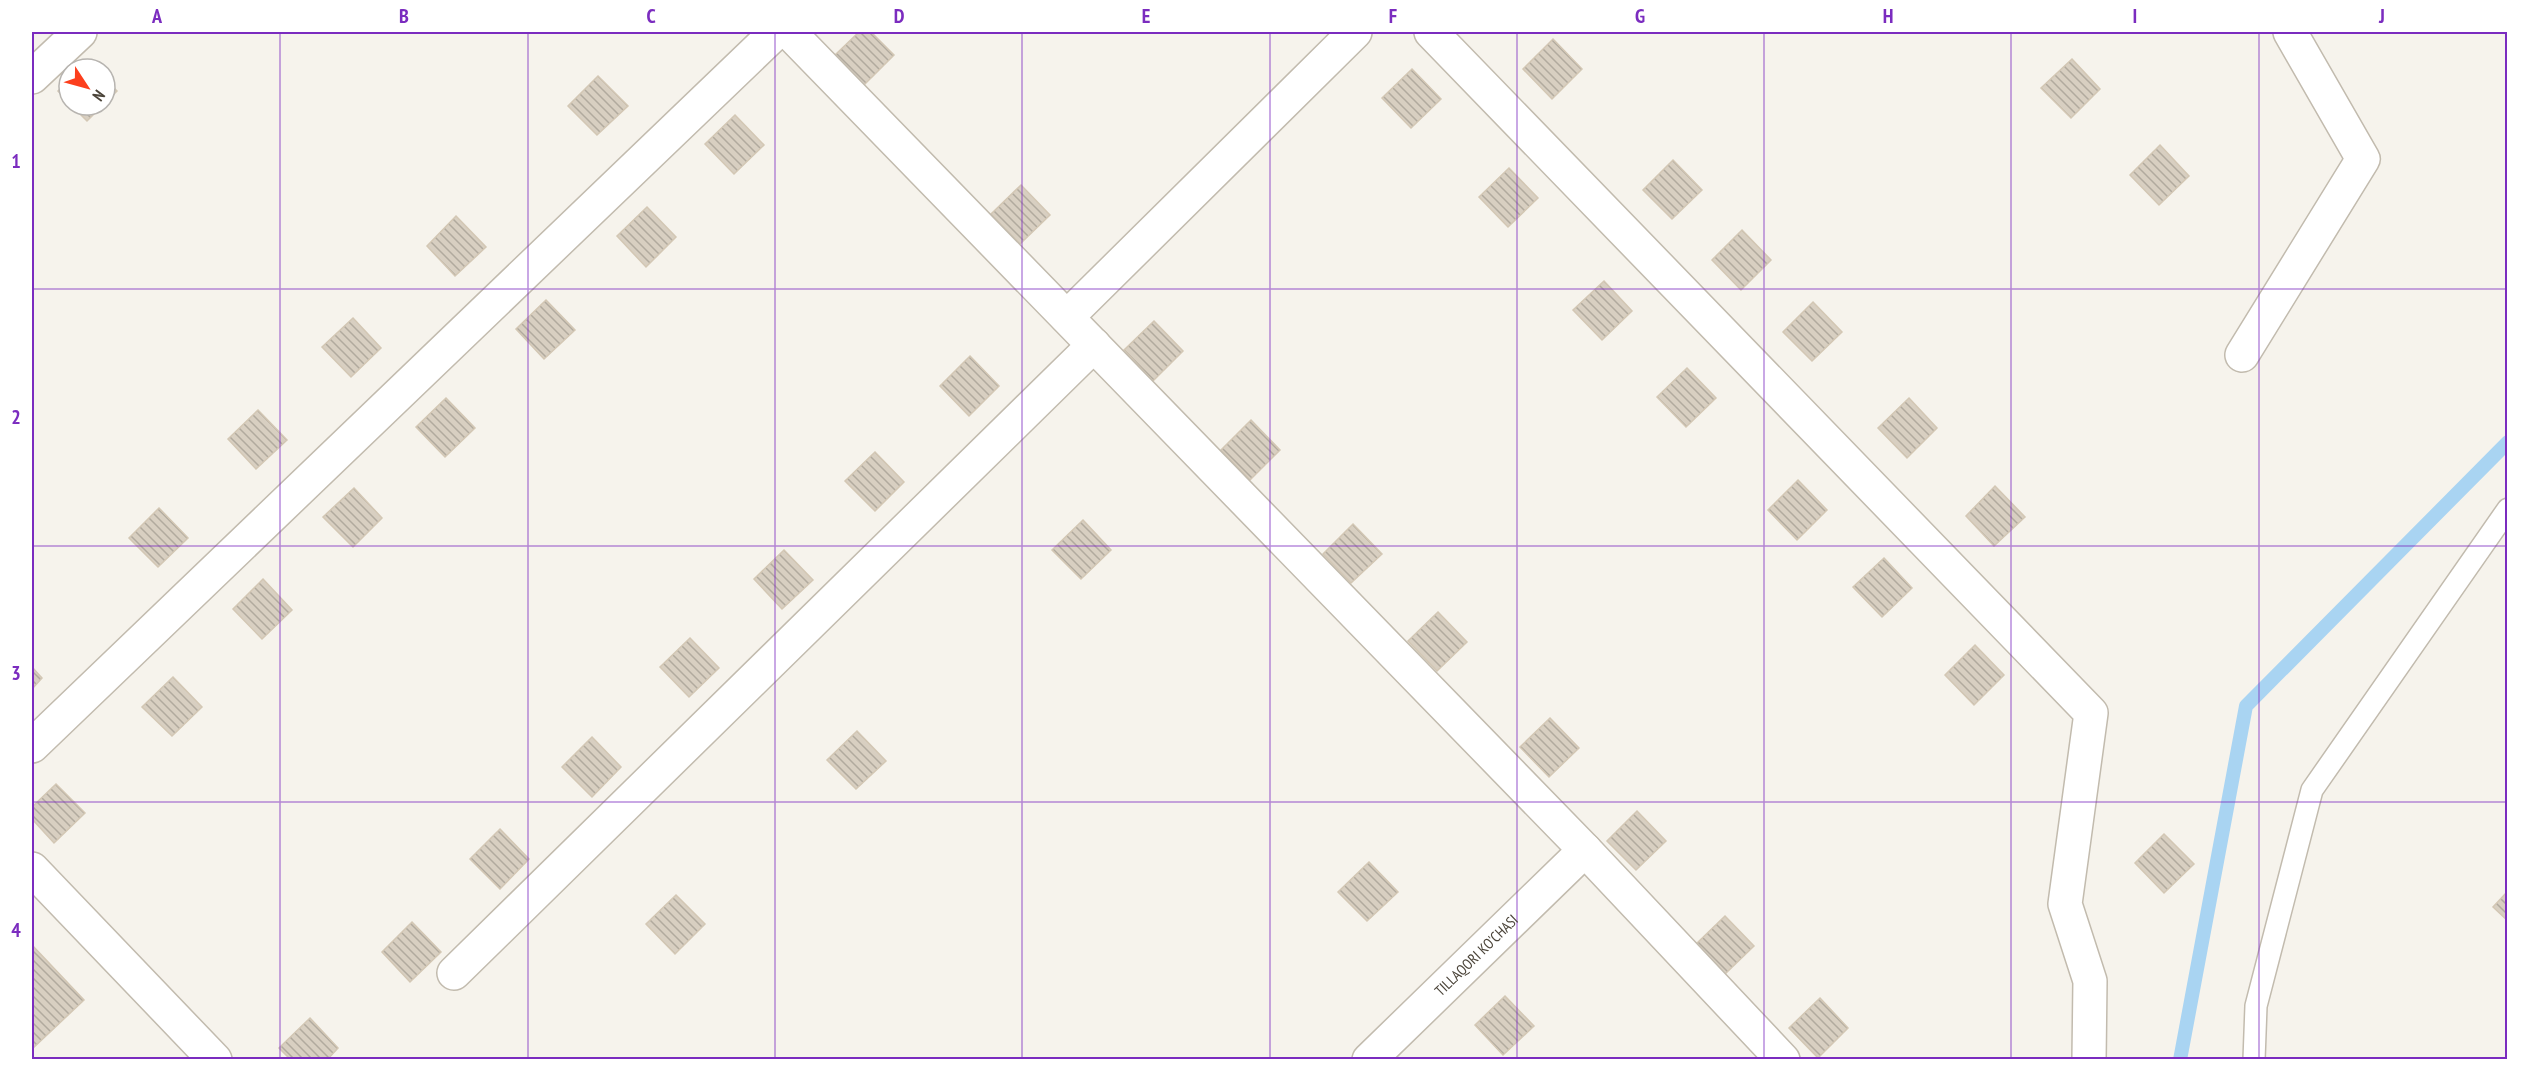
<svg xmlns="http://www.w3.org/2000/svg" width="2539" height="1091" font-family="'PT Sans Narrow',sans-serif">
  <defs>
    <pattern id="building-back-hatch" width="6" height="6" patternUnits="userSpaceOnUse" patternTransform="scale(1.5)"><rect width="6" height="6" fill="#d8cfc1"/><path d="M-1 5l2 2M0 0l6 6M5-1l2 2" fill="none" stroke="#b1aa9e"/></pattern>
  </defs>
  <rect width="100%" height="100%" fill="#f6f3ec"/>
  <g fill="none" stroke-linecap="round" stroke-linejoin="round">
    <polyline stroke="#a9d4f2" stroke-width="14" points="2180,1060 2246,706 2508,442"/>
  </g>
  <g fill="url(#building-back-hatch)" stroke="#d3c7b4" stroke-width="1.5">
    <polygon points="859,32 871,32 894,55 864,85 835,55"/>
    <polygon points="1553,39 1582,69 1552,99 1523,69"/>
    <polygon points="2072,59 2100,89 2071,118 2041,88"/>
    <polygon points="1412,69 1441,99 1411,128 1382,98"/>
    <polygon points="598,76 628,106 597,135 568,106"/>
    <polygon points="105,79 117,91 105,103"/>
    <polygon points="69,80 69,103 58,91"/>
    <polygon points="71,105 103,105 87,121"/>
    <polygon points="735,115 764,145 734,174 705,144"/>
    <polygon points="2160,145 2189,176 2159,205 2130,175"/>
    <polygon points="1673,160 1702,190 1672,219 1643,190"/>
    <polygon points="1509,168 1538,198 1508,227 1479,197"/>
    <polygon points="1021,185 1050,215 1020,244 991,214"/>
    <polygon points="647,207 676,237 646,267 617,236"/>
    <polygon points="456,216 486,247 455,276 427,246"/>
    <polygon points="1742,230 1771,260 1741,290 1712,260"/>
    <polygon points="1604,281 1632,311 1602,340 1573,310"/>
    <polygon points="546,300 575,330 544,359 516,329"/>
    <polygon points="1813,302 1842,332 1812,361 1783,332"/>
    <polygon points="353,318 381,348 351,377 322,347"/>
    <polygon points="1154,321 1183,351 1153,381 1124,350"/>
    <polygon points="970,356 999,386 969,416 940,386"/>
    <polygon points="1687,368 1716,398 1686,427 1657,397"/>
    <polygon points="446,398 475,428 445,457 416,427"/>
    <polygon points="1909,398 1937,428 1907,458 1878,428"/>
    <polygon points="258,410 287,440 256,469 228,439"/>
    <polygon points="1251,420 1280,450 1250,480 1221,450"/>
    <polygon points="875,452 904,482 875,511 845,481"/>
    <polygon points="1798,480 1827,510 1797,540 1768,510"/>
    <polygon points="1995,486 2025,517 1994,546 1966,516"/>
    <polygon points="354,488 382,518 353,547 323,517"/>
    <polygon points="159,508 188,538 158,567 129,538"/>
    <polygon points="1083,520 1111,550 1081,579 1052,550"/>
    <polygon points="1353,524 1382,554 1351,583 1323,554"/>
    <polygon points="784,550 813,580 782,609 754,579"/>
    <polygon points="1884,558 1912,588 1882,617 1853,587"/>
    <polygon points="263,579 292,610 262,639 233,609"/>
    <polygon points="1438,612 1467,642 1437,671 1408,641"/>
    <polygon points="690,638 719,668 689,697 660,667"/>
    <polygon points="1975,645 2004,675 1974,705 1945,675"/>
    <polygon points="32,667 42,678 32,689"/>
    <polygon points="173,677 202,707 172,736 142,707"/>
    <polygon points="1550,718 1579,748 1549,777 1520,747"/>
    <polygon points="857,731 886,761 856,789 827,760"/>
    <polygon points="592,737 621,767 592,797 562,767"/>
    <polygon points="56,784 85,813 54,843 32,819 32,807"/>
    <polygon points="1637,811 1666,841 1636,870 1607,841"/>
    <polygon points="500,829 529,859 500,889 470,859"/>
    <polygon points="2164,834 2194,864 2164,893 2135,863"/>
    <polygon points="1369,862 1398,892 1367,921 1338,892"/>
    <polygon points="2508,891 2508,921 2493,907"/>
    <polygon points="676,895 705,924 675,954 646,924"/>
    <polygon points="1725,916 1754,946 1724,975 1695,945"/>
    <polygon points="412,922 441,952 410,982 382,952"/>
    <polygon points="32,945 84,1000 32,1049"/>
    <polygon points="1505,996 1534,1026 1503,1055 1475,1025"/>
    <polygon points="1820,998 1848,1028 1818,1058 1789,1028"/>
    <polygon points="310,1018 338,1048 327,1060 291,1060 279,1048"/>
  </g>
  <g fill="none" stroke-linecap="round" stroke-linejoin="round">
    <defs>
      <polyline id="lane" points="2254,1060 2256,1006 2312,790 2508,509"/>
      <g id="street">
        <polyline points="789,32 1585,850 1783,1060"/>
        <polyline points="1431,32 2091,713 2065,904 2090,981 2089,1060"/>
        <polyline points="32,77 80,32"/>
        <polyline points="1067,317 1355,32"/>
        <polyline points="2242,355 2363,159 2290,32"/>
        <polyline points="32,746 776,32"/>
        <polyline points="32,869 215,1060"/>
        <polyline points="454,973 1094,345"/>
        <path id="s1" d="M1369,1060L1585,850"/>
      </g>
    </defs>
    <use href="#lane" stroke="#c2bbae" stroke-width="24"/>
    <use href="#street" stroke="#c2bbae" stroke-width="36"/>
    <use href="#lane" stroke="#fff" stroke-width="21"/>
    <use href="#street" stroke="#fff" stroke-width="33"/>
  </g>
  <path fill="none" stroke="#7b2cbf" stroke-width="1.5" stroke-opacity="0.55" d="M280,32V1060M528,32V1060M775,32V1060M1022,32V1060M1270,32V1060M1517,32V1060M1764,32V1060M2011,32V1060M2259,32V1060M32,289H2508M32,546H2508M32,802H2508"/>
  <g text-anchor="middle" stroke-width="4.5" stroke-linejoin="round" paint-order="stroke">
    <g font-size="15" fill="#4b4439" stroke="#fff">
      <text dy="5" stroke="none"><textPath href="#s1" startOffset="150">TILLAQORI KO'CHASI</textPath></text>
    </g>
  </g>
  <rect width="2539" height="1091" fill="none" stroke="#ffffff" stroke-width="66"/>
  <g transform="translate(87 87) rotate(126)"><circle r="28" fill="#ffffff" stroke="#b7b4b0" stroke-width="1.5"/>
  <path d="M0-4.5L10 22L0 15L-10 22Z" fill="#fc3f1d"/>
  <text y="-9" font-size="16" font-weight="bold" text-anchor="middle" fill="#4b4439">N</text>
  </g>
  <rect x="33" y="33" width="2473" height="1025" fill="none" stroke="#7b2cbf" stroke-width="2"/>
  <g font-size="20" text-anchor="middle" font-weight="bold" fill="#7b2cbf">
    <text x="157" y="23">A</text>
    <text x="404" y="23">B</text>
    <text x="651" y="23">C</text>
    <text x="899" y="23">D</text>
    <text x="1146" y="23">E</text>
    <text x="1393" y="23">F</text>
    <text x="1640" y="23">G</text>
    <text x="1888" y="23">H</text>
    <text x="2135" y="23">I</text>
    <text x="2382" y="23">J</text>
    <text x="16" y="168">1</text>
    <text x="16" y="424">2</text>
    <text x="16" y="680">3</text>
    <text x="16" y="937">4</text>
  </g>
</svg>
